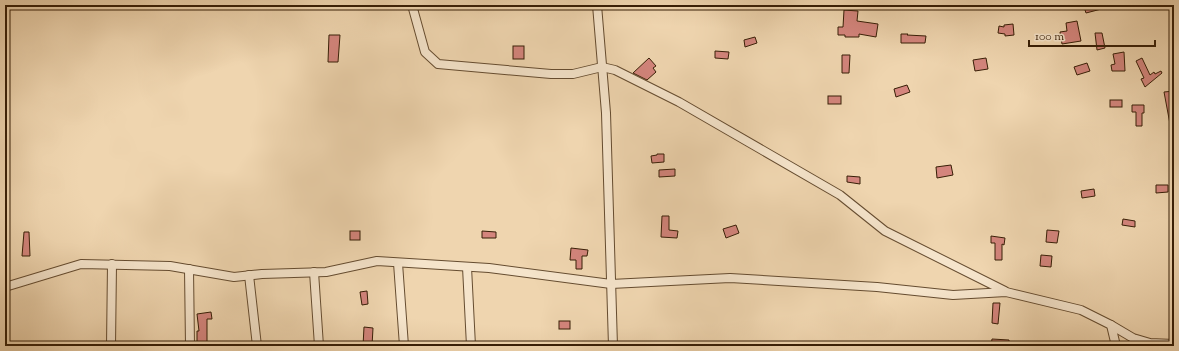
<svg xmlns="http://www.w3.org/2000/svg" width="1179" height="351" font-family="'Sorts Mill Goudy',serif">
  <rect width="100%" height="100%" fill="#efd5af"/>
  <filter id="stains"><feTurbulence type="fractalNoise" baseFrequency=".005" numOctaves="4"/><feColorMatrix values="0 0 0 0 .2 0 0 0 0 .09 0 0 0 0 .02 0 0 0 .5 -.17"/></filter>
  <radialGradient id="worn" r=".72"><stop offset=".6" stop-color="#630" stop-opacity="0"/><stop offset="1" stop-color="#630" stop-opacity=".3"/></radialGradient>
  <g fill="#d4857d" stroke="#371e06">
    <polygon points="1092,5 1109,5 1109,7 1086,13 1084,7"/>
    <polygon points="844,10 858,11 857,21 878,24 876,37 859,34 859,37 845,37 845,35 838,35 838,27 843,27"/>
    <polygon points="1077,21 1081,41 1062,44 1060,32 1067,31 1066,23"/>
    <polygon points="1013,24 1014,35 1005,36 1005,34 998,33 999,26 1004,27 1004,25"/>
    <polygon points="1095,33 1102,33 1105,48 1097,50"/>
    <polygon points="901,34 908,34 907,35 926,36 925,43 901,43"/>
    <polygon points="329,35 340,35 338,62 328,62"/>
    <polygon points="755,37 757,43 745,47 744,40"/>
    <rect x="513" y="46" width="11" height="13"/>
    <polygon points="715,51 729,52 728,59 715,58"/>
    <polygon points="1124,52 1125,71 1112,71 1111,65 1115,64 1113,54"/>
    <polygon points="842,55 850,55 849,73 842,73"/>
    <polygon points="649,58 656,66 653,68 656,72 647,80 633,73"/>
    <polygon points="986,58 988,69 975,71 973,60"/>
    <polygon points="1142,58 1150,75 1154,72 1155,74 1161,71 1162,73 1145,87 1141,79 1144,78 1136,61"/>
    <polygon points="1087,63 1090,71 1077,75 1074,67"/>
    <polygon points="907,85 910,92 896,97 894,89"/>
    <polygon points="1174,91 1174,124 1170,124 1164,92"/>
    <rect x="828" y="96" width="13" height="8"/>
    <rect x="1110" y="100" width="12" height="7"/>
    <polygon points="1132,105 1144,105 1144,113 1142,113 1142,126 1136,126 1136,112 1132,112"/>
    <polygon points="657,154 664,154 664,162 652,163 651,156 657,155"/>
    <polygon points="951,165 953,175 937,178 936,167"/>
    <polygon points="675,169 675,176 659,177 659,170"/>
    <polygon points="847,176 860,177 860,184 847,182"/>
    <polygon points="1156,185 1168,185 1168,192 1156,193"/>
    <polygon points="1094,189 1095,196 1082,198 1081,191"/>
    <polygon points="662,216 669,216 669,230 678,231 677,238 661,237"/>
    <polygon points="1123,219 1135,221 1135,227 1122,225"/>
    <polygon points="736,225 739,233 726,238 723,229"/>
    <polygon points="1047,230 1059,231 1057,243 1046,242"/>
    <rect x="350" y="231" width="10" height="9"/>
    <polygon points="482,231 496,232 496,238 482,238"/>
    <polygon points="24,232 29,232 30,256 22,256"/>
    <polygon points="991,236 1005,238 1004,245 1002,244 1002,260 995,260 995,243 991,243"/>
    <polygon points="571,248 588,250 587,256 582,256 582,269 576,269 576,260 570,260"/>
    <polygon points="1041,255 1052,256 1051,267 1040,266"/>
    <polygon points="367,291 368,304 362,305 360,292"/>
    <polygon points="993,303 1000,303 998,324 992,323"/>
    <polygon points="211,312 212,319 207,319 207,342 197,342 197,331 199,331 197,314"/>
    <rect x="559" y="321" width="11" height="8"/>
    <polygon points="364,327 373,328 372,346 363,346"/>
    <polygon points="992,339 1009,340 1009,346 991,346"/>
  </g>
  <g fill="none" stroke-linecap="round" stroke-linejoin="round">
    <defs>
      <g id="minor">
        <polyline points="412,5 425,52 438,64 551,74 573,74 602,67 615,70 679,102 840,195 885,231 1005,291"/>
        <polyline points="597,5 606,113 613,346"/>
        <polyline points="398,263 404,346"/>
        <polyline points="467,267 471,346"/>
        <polyline points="189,269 190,346"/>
        <polyline points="314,272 319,346"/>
        <polyline points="249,275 257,346"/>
        <polyline points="5,287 81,264 170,266 234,277 262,274 326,272 377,261 489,268 611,284 730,278 877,287 953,295 1006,292 1081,310 1111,325 1116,346"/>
        <polyline points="1111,325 1133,338 1150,343 1174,344"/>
        <polyline points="111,346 112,264"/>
      </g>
    </defs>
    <use href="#minor" stroke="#654c30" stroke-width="10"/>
    <use href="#minor" stroke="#f5e4cb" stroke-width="8"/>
  </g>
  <rect width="1179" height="351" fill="none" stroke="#efd5af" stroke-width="20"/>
  <rect x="6" y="6" width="1167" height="339" fill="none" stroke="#371e06" stroke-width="2"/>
  <rect x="10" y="10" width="1159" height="331" fill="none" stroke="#371e06"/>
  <path d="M1029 40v6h126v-6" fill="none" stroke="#371e06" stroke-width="2"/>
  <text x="1035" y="40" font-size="12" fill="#371e06" stroke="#f5e4cb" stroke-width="3" paint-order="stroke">100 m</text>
  <rect width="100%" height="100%" filter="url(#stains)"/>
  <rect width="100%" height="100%" fill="url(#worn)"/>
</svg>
